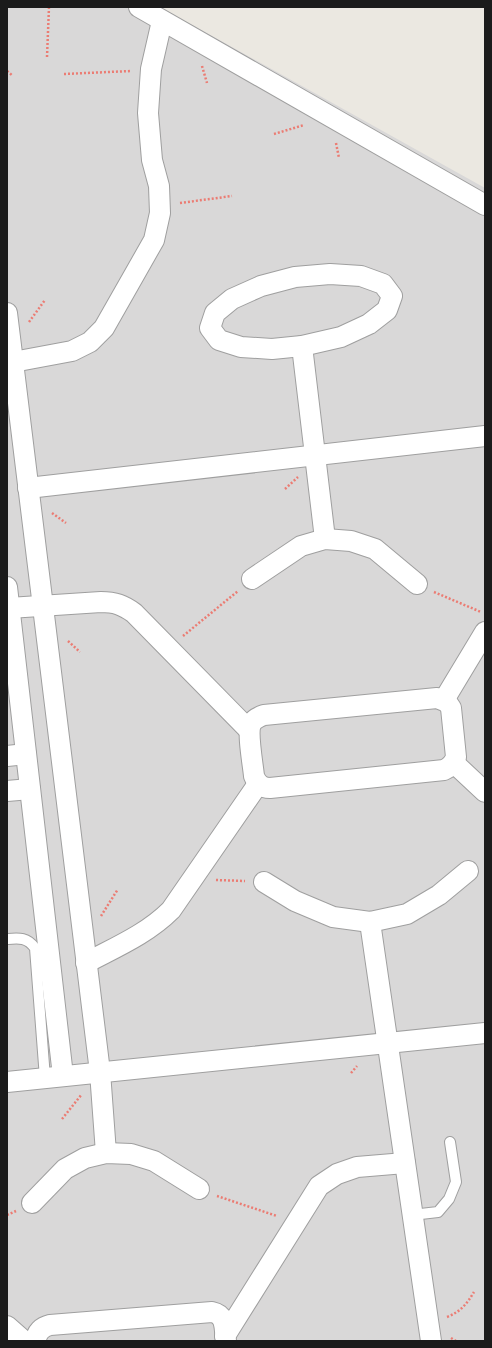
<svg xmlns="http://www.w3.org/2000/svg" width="492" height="1348" font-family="Rubik,sans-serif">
  <rect width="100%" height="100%" fill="#ebe8e1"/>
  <polygon fill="#d9d8d8" points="7,7 160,7 485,188 485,1341 7,1341"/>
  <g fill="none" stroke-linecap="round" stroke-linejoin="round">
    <defs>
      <g id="lane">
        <path d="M7,939C19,938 27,937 35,948L45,1078"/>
        <polyline points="412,1215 438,1212 449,1199 456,1182 450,1142"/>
      </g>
      <g id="street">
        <polyline points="139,7 485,205"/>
        <polygon points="330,274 361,276 383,284 392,296 387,310 369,324 341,337 302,346 272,349 241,347 219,340 210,328 215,313 232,299 261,286 295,277"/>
        <polyline points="7,313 100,1072 106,1153"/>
        <polyline points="302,346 325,539"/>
        <polyline points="13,362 72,351 90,342 104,328 154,240 160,213 159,186 152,160 148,113 151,69 162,21"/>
        <polyline points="28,488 485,436"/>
        <polyline points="252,579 301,546 325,539 351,541 375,549 417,584"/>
        <polyline points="7,587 63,1076"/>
        <path d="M9,608L101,602C115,602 123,605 134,613L249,730"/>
        <path d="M437,698L447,702L451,708L456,757C454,763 451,767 444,770L270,788C262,788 257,784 254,776C253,765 247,733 251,724C254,719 258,717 264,715Z"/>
        <polyline points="444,700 485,632"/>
        <polyline points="7,756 26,754"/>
        <polyline points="454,763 485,792"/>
        <polyline points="7,791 30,789"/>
        <polyline points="264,882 295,901 333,917 370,922 407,914 439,895 468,871"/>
        <polyline points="370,922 431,1341"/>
        <path d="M86,963C116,947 147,934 171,910L258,784"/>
        <polyline points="7,1082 485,1033"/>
        <polyline points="32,1203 65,1169 85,1158 106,1153 131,1154 154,1161 199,1189"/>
        <polyline points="7,1326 24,1341"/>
        <polyline points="225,1336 319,1186 337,1174 357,1167 405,1163"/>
        <path d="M36,1341C36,1332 42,1327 50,1325L212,1312C227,1315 224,1329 226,1341"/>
      </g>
    </defs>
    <use href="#lane" stroke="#9f9f9f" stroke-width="12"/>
    <use href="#street" stroke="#9f9f9f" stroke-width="22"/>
    <g stroke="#eb7c73" stroke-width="2.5" stroke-dasharray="2 2" stroke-linecap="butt">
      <polyline points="47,57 49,7"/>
      <polyline points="202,66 207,83"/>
      <polyline points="7,71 13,76"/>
      <polyline points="64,74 131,71"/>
      <polyline points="274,134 304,125"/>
      <polyline points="336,143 339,158"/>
      <polyline points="180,203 232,196"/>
      <polyline points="29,322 45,300"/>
      <polyline points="285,489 298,477"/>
      <polyline points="52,513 66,523"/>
      <polyline points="434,592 481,612"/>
      <polyline points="183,636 238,591"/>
      <polyline points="68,641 80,652"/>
      <polyline points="216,880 245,881"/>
      <polyline points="101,916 118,889"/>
      <polyline points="351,1073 357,1066"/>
      <polyline points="62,1119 82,1094"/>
      <polyline points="217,1196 277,1216"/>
      <polyline points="7,1215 16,1211"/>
      <path d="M447,1317C460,1312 467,1304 474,1292"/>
      <polyline points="451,1338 456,1341"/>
    </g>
    <use href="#lane" stroke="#fff" stroke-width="10"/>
    <use href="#street" stroke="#fff" stroke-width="20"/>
  </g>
  <rect width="492" height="1348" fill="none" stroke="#1b1b1b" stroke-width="16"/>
</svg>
